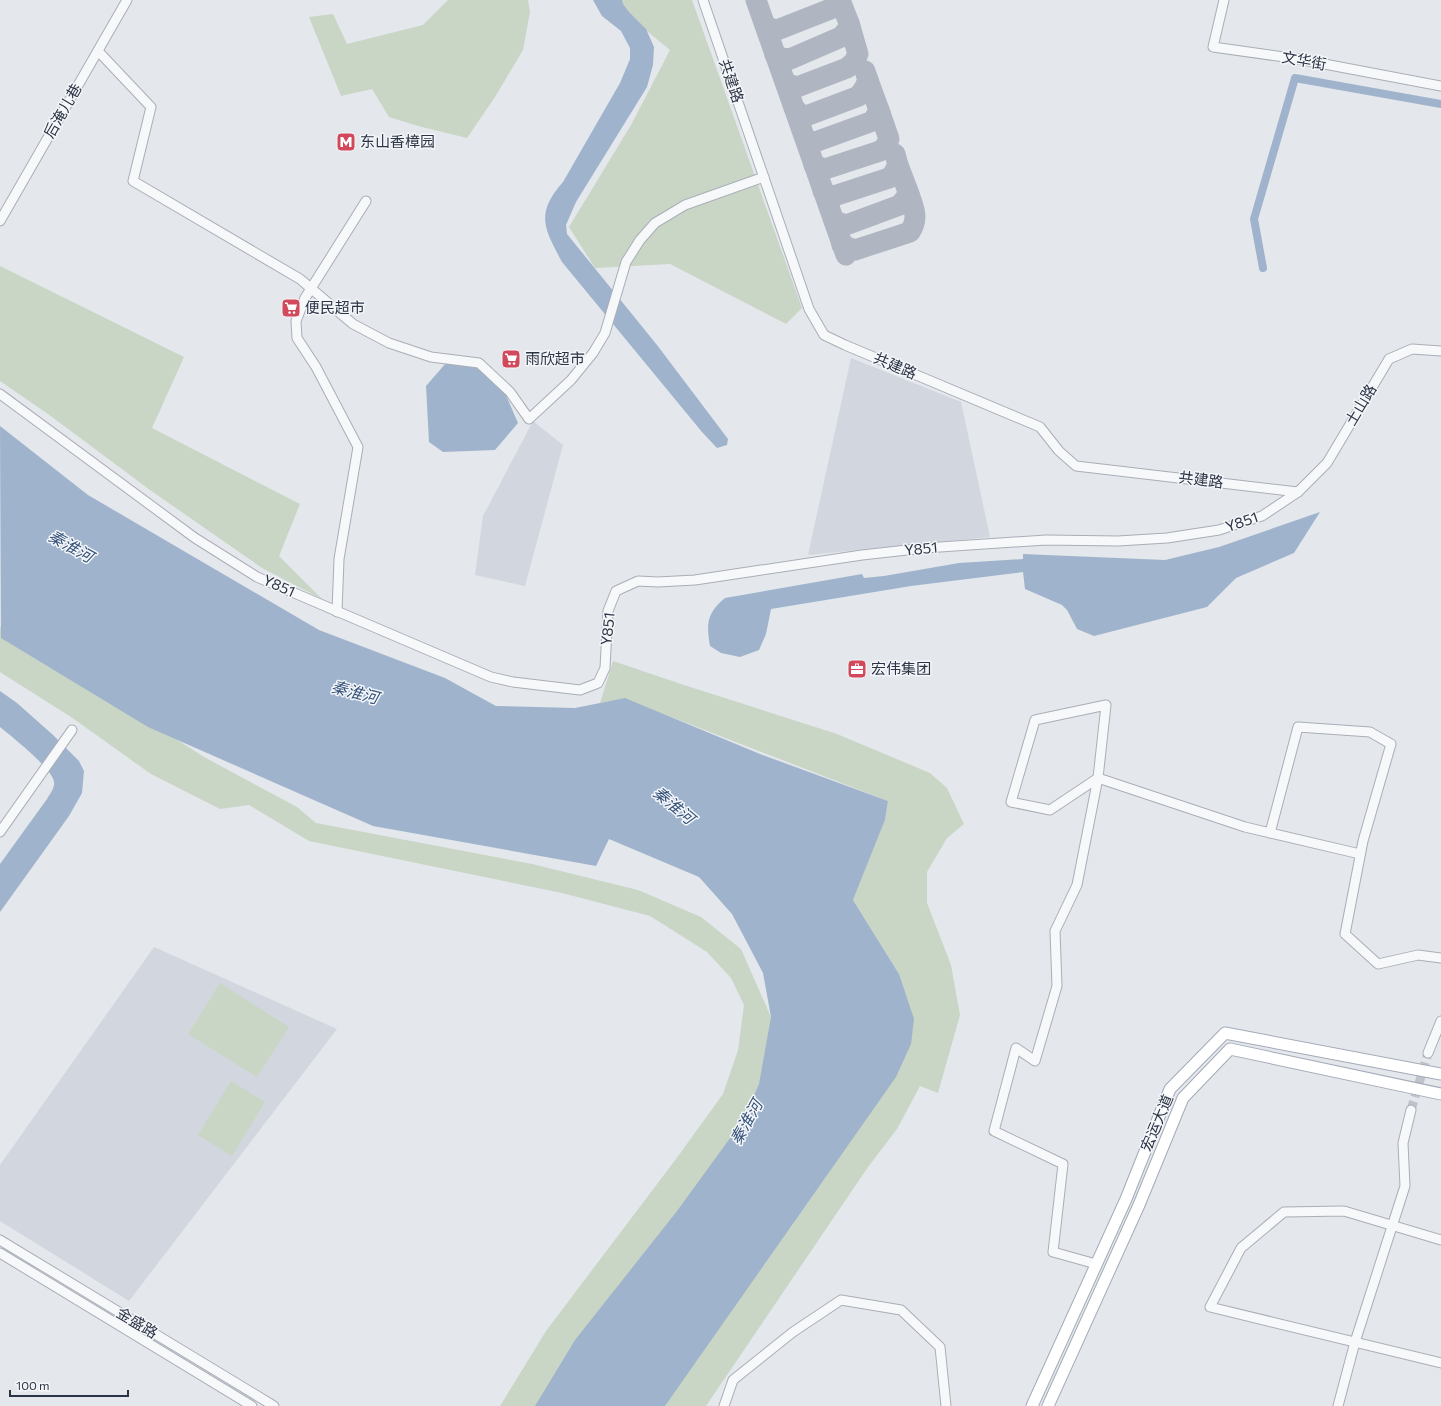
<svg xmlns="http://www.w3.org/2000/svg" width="1441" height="1406" font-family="Commissioner,'Noto Sans SC',sans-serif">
  <rect width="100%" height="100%" fill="#e4e7ec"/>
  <g fill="#d2d6de">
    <polygon points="851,358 961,402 990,537 808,555"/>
    <polygon points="533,421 563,445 525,586 475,575 483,516"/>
    <polygon points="154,947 337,1029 129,1301 0,1221 0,1165"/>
  </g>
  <g fill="#c9d6c5">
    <polygon points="448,0 528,0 530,12 523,50 495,97 467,138 418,126 389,117 372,89 341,96 309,17 333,14 347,44 423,25"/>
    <polygon points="618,0 692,0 802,308 786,324 670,264 595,268 569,227 631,125 670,50 615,5"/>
    <polygon points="0,266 184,357 152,428 300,504 279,556 322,599 262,568 150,490 48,414 0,381"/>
    <polygon points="0,627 42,653 204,757 297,807 316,823 532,864 638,890 701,917 741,949 771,1017 899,974 853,900 885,820 888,801 625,699 600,703 613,661 684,685 837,734 930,773 947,788 964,824 947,838 927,872 927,903 951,965 960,1015 938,1093 920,1086 897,1129 868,1167 706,1406 500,1406 546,1331 676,1159 723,1094 738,1050 744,1005 731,978 707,952 650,916 562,893 309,841 249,805 220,809 151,774 71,717 0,672"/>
    <polygon points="220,983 289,1027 257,1077 188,1034"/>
    <polygon points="231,1081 265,1102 232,1156 198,1135"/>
  </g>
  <g fill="#9fb4cc">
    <path d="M593,0H622L623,4L629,12L646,29L654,47L653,65L647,87L576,202L566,225L567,234L657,345L728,439L727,445L717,448L702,432L562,262C544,228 535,214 563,182L620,83L630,59V48L621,31L602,16Z"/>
    <polygon points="446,363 478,368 505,393 518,423 495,450 443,452 429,442 426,386"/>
    <polygon points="0,426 88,495 319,630 445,678 496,706 575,708 625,698 760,754 888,801 885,820 853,900 899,974 914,1019 911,1044 896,1077 665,1406 535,1406 575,1340 677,1211 744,1119 759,1084 771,1017 763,973 732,914 699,877 609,839 596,866 373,826 148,727 1,638"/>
    <path d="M1320,512L1294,553L1236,578L1207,607L1094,636L1077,629L1067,610L1062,605L1025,589L1023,572L911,586L771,609L766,634L759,650L740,657L721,653L710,646C706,623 707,613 725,598L862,574L864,578L884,576L959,563L1023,559V554L1165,560L1219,547Z"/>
    <path d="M0,691L17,703L53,735L79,761L84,771L82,793L69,816L0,912V864L47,799C50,794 55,788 54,782C53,769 11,736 0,727Z"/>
  </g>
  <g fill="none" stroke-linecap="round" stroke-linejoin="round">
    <polyline stroke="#9fb4cc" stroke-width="8" points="1263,268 1254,219 1295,78 1441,104"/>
    <g stroke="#b0b6c1" stroke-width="21">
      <polyline points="756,0 846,255"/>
      <polyline points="765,25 769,28 777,30 833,8 838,0"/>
      <polyline points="775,55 781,58 790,59 841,37 848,29 849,23 840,0"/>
      <polyline points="786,83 797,87 847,68 854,62 858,54 849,23"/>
      <polyline points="795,109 800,114 806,116 859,96 865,87 868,80 865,71"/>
      <polyline points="805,138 809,141 815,142 873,121 879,110 868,80"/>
      <polyline points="814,165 825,169 880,151 885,147 889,139 879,110"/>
      <polyline points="823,191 828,195 834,196 889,178 893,174 898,165 895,154"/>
      <polyline points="834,221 846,225 900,205 909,194 898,165"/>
      <path d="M842,245L855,250L910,232C919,218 914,209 909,194"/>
    </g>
    <polyline stroke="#bfc3cb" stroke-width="9" stroke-dasharray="9 4.5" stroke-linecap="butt" points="1411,1110 1428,1053"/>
    <defs>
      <g id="minor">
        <polyline points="703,0 809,309 824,335 845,345 1040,427 1059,451 1076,466 1298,492"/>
        <polyline points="1224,0 1213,47 1298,59 1441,86"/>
        <polyline points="98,51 151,107 133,181 300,279 353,324 389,343 431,357 479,363 510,392 529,419 571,380 593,353 605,333 626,262 640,240 655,223 685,205 764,177"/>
        <polyline points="0,221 127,0"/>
        <polyline points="0,394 195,538 257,577 491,677 513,682 580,690 598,683 605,668 608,611 616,591 638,581 658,582 695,580 862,555 925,548 1046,540 1118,541 1167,538 1219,530 1262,516 1298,492 1327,463 1389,359 1412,349 1441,351"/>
        <polyline points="337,612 339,559 358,447 316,367 297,338 296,321 305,298 366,201"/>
        <polyline points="1098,778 1245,827 1360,854"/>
        <polyline points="0,832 72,730"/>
        <polyline points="1270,833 1298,727 1370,732 1391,744 1363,841 1345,934 1378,964 1418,955 1441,958"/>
        <polyline points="1428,1053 1441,1021"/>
        <polyline points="0,1240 274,1406"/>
        <polyline points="1441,1240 1344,1211 1284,1212 1241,1248 1210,1307 1441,1363"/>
        <polyline points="0,1253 252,1406"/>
        <polyline points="1096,1264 1053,1252 1063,1164 994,1131 1016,1048 1035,1061 1057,986 1055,931 1077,885 1098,778 1106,705 1035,720 1011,802 1050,810 1098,778"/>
        <polyline points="724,1406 733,1380 793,1332 841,1300 901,1310 940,1347 946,1406"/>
        <polyline points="1338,1406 1355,1342 1405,1186 1403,1143 1411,1110"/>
      </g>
      <g id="major">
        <polyline points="1032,1406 1126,1199 1170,1089 1225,1033 1441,1074"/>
        <polyline points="1048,1406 1139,1205 1183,1098 1230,1049 1441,1094"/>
      </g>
    </defs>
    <use href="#minor" stroke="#a9aeb7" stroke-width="11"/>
    <use href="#major" stroke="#a3abb8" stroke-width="13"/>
    <use href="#minor" stroke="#f7f8fa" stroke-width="9"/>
    <use href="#major" stroke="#fff" stroke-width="11"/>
  </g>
  <defs>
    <symbol id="metro-square" viewBox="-11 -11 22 22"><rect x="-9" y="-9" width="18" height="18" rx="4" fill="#d1495b" stroke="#f4f6f9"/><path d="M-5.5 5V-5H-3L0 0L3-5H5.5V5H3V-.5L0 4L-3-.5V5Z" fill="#fff"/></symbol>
    <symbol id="supermarket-square" viewBox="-11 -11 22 22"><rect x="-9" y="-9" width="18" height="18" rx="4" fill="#d1495b" stroke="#f4f6f9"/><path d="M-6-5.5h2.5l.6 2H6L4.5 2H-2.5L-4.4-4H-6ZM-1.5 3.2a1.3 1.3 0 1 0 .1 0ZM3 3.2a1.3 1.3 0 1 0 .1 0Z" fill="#fff"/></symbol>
    <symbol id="office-square" viewBox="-11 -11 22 22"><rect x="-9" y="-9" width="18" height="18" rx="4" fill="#d1495b" stroke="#f4f6f9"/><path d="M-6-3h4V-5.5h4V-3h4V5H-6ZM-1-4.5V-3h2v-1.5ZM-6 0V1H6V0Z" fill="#fff"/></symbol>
  </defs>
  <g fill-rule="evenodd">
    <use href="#metro-square" x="335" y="131" width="22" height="22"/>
    <use href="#supermarket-square" x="280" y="297" width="22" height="22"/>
    <use href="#supermarket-square" x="500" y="348" width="22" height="22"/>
    <use href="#office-square" x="846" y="658" width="22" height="22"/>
  </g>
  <g text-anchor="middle" stroke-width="3" stroke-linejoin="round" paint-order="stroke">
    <g font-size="15" fill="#2b3445" stroke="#f4f6f9">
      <text transform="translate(1304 61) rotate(10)" y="5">文华街</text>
      <text transform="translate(731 81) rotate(71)" y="5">共建路</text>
      <text transform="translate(63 111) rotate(-60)" y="5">后淹儿巷</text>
      <text transform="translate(895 366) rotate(23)" y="5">共建路</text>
      <text transform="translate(1361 405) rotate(-59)" y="5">土山路</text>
      <text transform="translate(1201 480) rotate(7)" y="5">共建路</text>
      <text transform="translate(1242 522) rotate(-19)" y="5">Y851</text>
      <text transform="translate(921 549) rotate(-5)" y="5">Y851</text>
      <text transform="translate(279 586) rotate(24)" y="5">Y851</text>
      <text transform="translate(608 629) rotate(-84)" y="5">Y851</text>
      <text transform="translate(1157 1123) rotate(-67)" y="5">宏运大道</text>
      <text transform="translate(137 1323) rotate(31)" y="5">金盛路</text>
    </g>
    <g font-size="15" fill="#2b3445" stroke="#f4f6f9" text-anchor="start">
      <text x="360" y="147">东山香樟园</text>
      <text x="305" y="313">便民超市</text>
      <text x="525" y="364">雨欣超市</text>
      <text x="871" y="674">宏伟集团</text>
    </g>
    <g font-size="16" font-style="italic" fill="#34527a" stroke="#f4f6f9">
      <text transform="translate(71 546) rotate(29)" y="6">秦淮河</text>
      <text transform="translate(355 692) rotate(15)" y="6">秦淮河</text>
      <text transform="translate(674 805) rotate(40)" y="6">秦淮河</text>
      <text transform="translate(746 1122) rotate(-61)" y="6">秦淮河</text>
    </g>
  </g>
  <path d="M10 1390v6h118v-6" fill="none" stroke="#2b3445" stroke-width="2"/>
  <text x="16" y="1390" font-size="12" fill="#2b3445" stroke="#f4f6f9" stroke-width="3" paint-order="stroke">100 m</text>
</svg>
